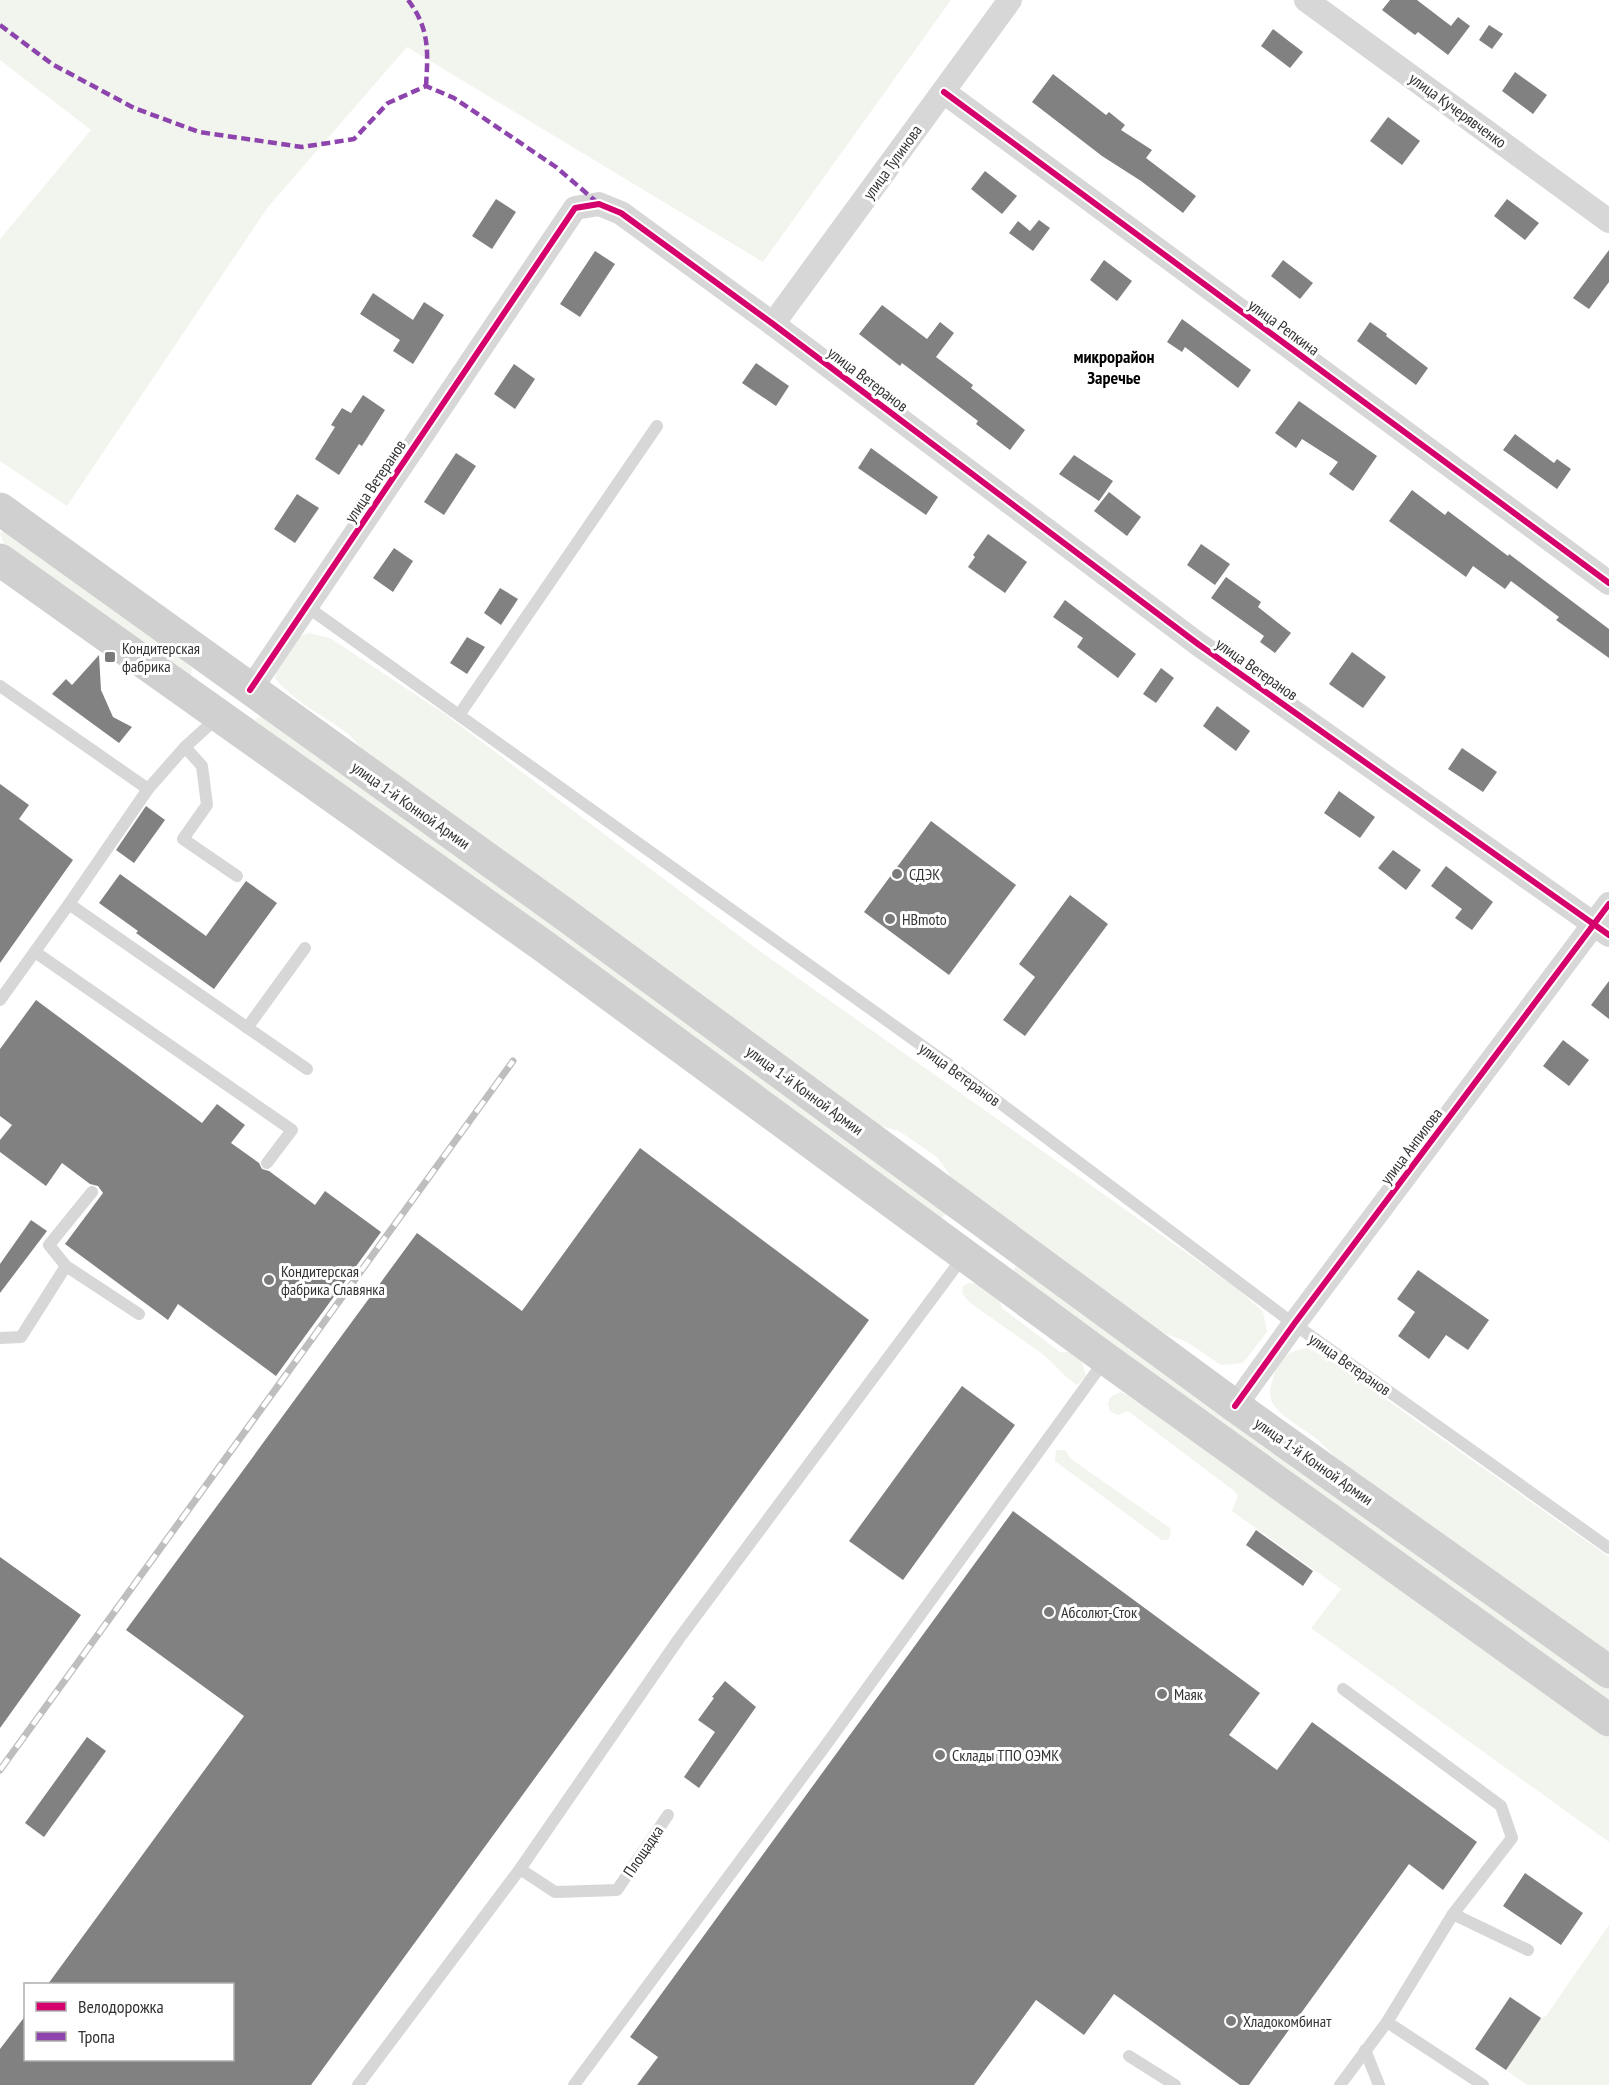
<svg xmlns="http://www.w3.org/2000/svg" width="1609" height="2085" font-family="'PT Sans Narrow',sans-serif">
  <rect width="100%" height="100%" fill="#fff"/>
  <g fill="#f1f5ed">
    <polygon points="0,0 951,0 763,262 407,47 268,207 67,506 0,461 0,239 91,130 0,60"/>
    <polygon points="5,531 187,662 192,669 191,675 185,675 4,545 0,533"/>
    <path d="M309,633L330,638L445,714L754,947L1239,1290L1263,1312L1267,1332L1243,1363L1221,1365L1187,1342L1166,1334L1153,1326L957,1185L937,1157L899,1131L873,1124L363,750C358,745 353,738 347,733C323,715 294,702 275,678L277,667L294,638Z"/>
    <polygon points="261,717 269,720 383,800 946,1213 945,1216 940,1219 255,724 256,718"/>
    <polygon points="1016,1266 1609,1687 1609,1702 1015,1275 1014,1269"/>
    <polygon points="969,1283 979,1284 996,1293 1002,1308 1060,1352 1073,1352 1082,1362 1086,1376 1077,1385 1065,1376 1044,1355 969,1302 962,1293 963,1286"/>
    <path d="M1308,1348L1336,1364L1609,1557V1655L1335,1457C1329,1451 1324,1445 1318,1440C1306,1430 1279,1416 1272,1402C1268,1391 1272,1380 1276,1370C1283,1355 1292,1350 1308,1348Z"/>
    <polygon points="1121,1392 1134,1399 1609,1737 1609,1842 1311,1628 1341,1589 1232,1511 1238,1496 1234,1491 1128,1411 1118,1415 1110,1411 1108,1404 1110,1397"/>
    <polygon points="1056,1450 1065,1450 1071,1459 1170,1528 1171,1534 1168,1540 1162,1540 1055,1461"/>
    <polygon points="1609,1925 1609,2085 1527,2085 1506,2070 1539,2020 1546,2016"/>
  </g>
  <g fill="#818181">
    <polygon points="1390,0 1417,0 1451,26 1458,17 1470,26 1448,55 1418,32 1415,35 1382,10"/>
    <polygon points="1489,25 1503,34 1492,49 1479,40"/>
    <polygon points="1273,29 1303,52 1290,68 1261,46"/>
    <polygon points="1515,72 1547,95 1533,114 1502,91"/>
    <polygon points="1053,74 1106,115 1109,112 1125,125 1121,130 1152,150 1146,158 1196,196 1183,213 1141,181 1102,156 1032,102"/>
    <polygon points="1388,117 1420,141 1402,165 1370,141"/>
    <polygon points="985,171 1017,196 1002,214 971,189"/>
    <polygon points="496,199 516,212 492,249 472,236"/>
    <polygon points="1507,199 1539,223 1525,240 1494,216"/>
    <polygon points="1039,220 1050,228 1033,251 1009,233 1018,221 1030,231"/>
    <polygon points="1609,250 1609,282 1589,309 1573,298"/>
    <polygon points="595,251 615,264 580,317 560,304"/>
    <polygon points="1104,260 1132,281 1117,301 1090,280"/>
    <polygon points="1283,260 1313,283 1300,299 1271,276"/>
    <polygon points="373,293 413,320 424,302 444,315 413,364 393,351 400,340 360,314"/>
    <polygon points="882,305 927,339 940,322 954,333 936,357 973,385 971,388 1025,430 1010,450 976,424 978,421 902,363 900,366 859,334"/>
    <polygon points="1182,319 1251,370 1238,388 1185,347 1182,352 1167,342"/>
    <polygon points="1370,322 1387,334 1386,336 1428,368 1416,385 1357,341"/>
    <polygon points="756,363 789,386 776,406 742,383"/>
    <polygon points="514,364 535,379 515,409 494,394"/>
    <polygon points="363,395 385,410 362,446 359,444 339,475 315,459 335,427 331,425 342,408 351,413"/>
    <polygon points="1299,401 1377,456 1353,491 1329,474 1338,462 1302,439 1296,448 1275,433"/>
    <polygon points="1515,434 1554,463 1557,459 1571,469 1557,489 1503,450"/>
    <polygon points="871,448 938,497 926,515 858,468"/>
    <polygon points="456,453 476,466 444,515 424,502"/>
    <polygon points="1074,455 1113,481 1099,501 1059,474"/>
    <polygon points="1412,490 1445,515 1448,511 1508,556 1509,554 1609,629 1609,658 1556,620 1559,617 1511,581 1505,589 1473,566 1466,577 1389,521"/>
    <polygon points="1109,492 1141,517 1127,536 1094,511"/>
    <polygon points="297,494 319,508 295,543 274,529"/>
    <polygon points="988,534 1027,562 1005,593 968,567 975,557 973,555"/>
    <polygon points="1201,544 1230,564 1215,585 1187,565"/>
    <polygon points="394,548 413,561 393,592 373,578"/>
    <polygon points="1226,577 1261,602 1258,607 1291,633 1275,653 1260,642 1264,636 1211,598"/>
    <polygon points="500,588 518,599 501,625 484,613"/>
    <polygon points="1065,600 1136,654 1118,678 1077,647 1083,638 1053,617"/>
    <polygon points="467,637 485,647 467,674 450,663"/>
    <polygon points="1352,652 1386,677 1363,708 1329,684"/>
    <polygon points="99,655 101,690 113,717 132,727 119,743 52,694 66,679 72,685"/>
    <polygon points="1161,668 1174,678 1156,703 1143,694"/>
    <polygon points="1217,706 1250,731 1236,751 1203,726"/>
    <polygon points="1462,748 1497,772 1483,792 1448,769"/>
    <polygon points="0,784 29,805 19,819 73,860 0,963"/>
    <polygon points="1339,791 1375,817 1360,838 1324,813"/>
    <polygon points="146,806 165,820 134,863 116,850"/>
    <polygon points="931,821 1016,885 949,975 864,912"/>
    <polygon points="1393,850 1421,870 1406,890 1378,868"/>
    <polygon points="1446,866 1493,902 1472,930 1455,918 1462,909 1431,886"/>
    <polygon points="120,874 206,936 246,881 277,903 214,989 136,933 138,931 99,903"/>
    <polygon points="1070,895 1108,924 1025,1036 1003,1020 1035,977 1019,964"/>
    <polygon points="1609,981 1609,1019 1591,1005"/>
    <polygon points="36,1000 202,1123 217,1104 245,1125 231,1143 259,1163 262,1169 269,1171 315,1205 325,1191 381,1232 276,1376 178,1304 168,1320 65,1244 103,1193 98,1186 90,1184 62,1163 46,1186 0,1152 0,1140 12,1125 0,1116 0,1049"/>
    <polygon points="1563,1040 1589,1060 1569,1086 1543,1066"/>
    <polygon points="640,1148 869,1320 311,2085 0,2085 0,2049 26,2015 26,2060 232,2060 232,1984 48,1984 244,1716 126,1630 417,1233 522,1311"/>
    <polygon points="31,1220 47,1231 0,1293 0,1264"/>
    <polygon points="1418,1270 1489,1320 1468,1350 1446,1335 1429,1359 1398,1336 1415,1312 1397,1299"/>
    <polygon points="962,1386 1015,1425 903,1580 849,1541"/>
    <polygon points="1013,1511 1260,1693 1229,1735 1277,1770 1312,1722 1477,1842 1443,1890 1409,1864 1249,2085 1240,2085 1114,1994 1084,2035 1036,2000 974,2085 637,2085 658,2057 630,2037"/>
    <polygon points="1256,1530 1313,1571 1303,1586 1246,1545"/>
    <polygon points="0,1557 81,1615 0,1728"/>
    <polygon points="725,1681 756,1707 699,1788 684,1777 715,1732 698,1720 714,1698 712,1697"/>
    <polygon points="87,1737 106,1751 44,1837 25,1823"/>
    <polygon points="1525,1873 1583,1913 1561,1945 1503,1906"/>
    <polygon points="1510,1997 1541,2018 1506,2070 1475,2049"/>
  </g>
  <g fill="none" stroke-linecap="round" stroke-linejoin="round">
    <g stroke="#d7d7d7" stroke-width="12">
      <polyline points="306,606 952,1067 1294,1324 1609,1548"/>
      <polyline points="0,686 148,789"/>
      <polyline points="459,715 657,426"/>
      <polyline points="185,747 202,766 207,805 183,839 237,876"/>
      <polyline points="69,904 307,1069"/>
      <polyline points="35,952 292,1130 267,1163"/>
      <polyline points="0,1000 69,904 148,789 185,747 218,717"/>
      <polyline points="247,1028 305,948"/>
      <polyline points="66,1266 139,1314"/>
      <polyline points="0,1338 21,1337 66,1266 49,1245 92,1192"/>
      <polyline points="520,1869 555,1892 617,1890 668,1815"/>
      <polyline points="1453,1914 1528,1950"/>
      <polyline points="1387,2022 1483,2085"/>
      <polyline points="1365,2050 1379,2085"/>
      <polyline points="1129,2056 1175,2085"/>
      <polyline points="358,2085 520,1869 678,1640 963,1257"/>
      <polyline points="574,2085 823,1749 1105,1360"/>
      <polyline points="1340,2085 1387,2022 1453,1914 1512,1838 1501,1806 1343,1689"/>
    </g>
    <g stroke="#d7d7d7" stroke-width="24">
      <polyline points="1306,0 1609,221"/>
      <polyline points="944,92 1609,583"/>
      <polyline points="773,324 1010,0"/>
      <polyline points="250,690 575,208 599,204 621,213 773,324 1198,644 1609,935"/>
      <polyline points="1235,1406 1294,1324 1609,904"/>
    </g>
    <g stroke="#d0d0d0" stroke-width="33">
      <polyline points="0,509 567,916 1235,1406 1609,1672"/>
      <polyline points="0,560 545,947 1106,1359 1609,1720"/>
    </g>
    <defs>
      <polyline id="rail" points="0,1770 513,1061"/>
    </defs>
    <use href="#rail" stroke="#bebebe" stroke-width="7"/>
    <use href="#rail" stroke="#fff" stroke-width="4.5" stroke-dasharray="14" stroke-linecap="butt"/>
    <g stroke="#8e44ad" stroke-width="4.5" stroke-dasharray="9 4.5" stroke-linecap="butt">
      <path d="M408,0C430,29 428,52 426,86"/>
      <polyline points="0,25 52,64 134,108 199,132 302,147 354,139 388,103 426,86 454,98 556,167 599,204"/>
    </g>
    <defs>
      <g id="cycleway">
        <polyline points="944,92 1609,583"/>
        <polyline points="250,690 575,208 599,204 621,213 773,324 1198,644 1609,935"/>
        <polyline points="1235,1406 1294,1324 1609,904"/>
      </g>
    </defs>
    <use href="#cycleway" stroke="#fff" stroke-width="10"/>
    <use href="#cycleway" stroke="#d6006c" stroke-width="6"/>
  </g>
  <g fill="#7a7a7a" stroke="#fff" stroke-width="2">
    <rect x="104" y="651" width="12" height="12" rx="3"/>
    <circle cx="897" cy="874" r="6"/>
    <circle cx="890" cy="919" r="6"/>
    <circle cx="269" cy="1280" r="6"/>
    <circle cx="1049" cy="1612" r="6"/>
    <circle cx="1162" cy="1694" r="6"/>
    <circle cx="940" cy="1755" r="6"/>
    <circle cx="1231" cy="2021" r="6"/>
  </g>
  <g text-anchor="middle" stroke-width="6" stroke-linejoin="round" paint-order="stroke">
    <g font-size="16" fill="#333" stroke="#fff">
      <text transform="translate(1458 110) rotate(36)" y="6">улица Кучерявченко</text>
      <text transform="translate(892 162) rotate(-54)" y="6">улица Тулинова</text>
      <text transform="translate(1284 327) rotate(36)" y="6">улица Репкина</text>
      <text transform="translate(868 379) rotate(37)" y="6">улица Ветеранов</text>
      <text transform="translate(375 481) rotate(-56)" y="6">улица Ветеранов</text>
      <text transform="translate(1257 669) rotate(35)" y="6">улица Ветеранов</text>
      <text transform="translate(411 805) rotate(35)" y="6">улица 1-й Конной Армии</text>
      <text transform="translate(960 1074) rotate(36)" y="6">улица Ветеранов</text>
      <text transform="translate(805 1090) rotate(36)" y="6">улица 1-й Конной Армии</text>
      <text transform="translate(1411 1146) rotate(-53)" y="6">улица Анпилова</text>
      <text transform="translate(1350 1364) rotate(35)" y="6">улица Ветеранов</text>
      <text transform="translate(1314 1461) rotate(35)" y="6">улица 1-й Конной Армии</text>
      <text transform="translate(643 1851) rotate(-56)" y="6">Площадка</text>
    </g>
    <g font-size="16" fill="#333" stroke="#fff" text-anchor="start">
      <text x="122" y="654">Кондитерская<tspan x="122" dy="18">фабрика</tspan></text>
      <text x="909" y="880">СДЭК</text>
      <text x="902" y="925">HBmoto</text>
      <text x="281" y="1277">Кондитерская<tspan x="281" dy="18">фабрика Славянка</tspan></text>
      <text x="1061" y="1618">Абсолют-Сток</text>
      <text x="1174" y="1700">Маяк</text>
      <text x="952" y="1761">Склады ТПО ОЭМК</text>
      <text x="1243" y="2027">Хладокомбинат</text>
    </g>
    <g font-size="18" font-weight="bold" fill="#000" stroke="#fff">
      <text x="1114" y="363">микрорайон<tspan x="1114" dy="21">Заречье</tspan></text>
    </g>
  </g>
  <rect x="24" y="1983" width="210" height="78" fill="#ffffff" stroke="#adadad" stroke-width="1.5"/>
  <rect x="36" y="2002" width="30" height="9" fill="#d6006c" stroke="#adadad" stroke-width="1.5"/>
  <text x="78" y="2013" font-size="18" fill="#333333">Велодорожка</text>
  <rect x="36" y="2032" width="30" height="9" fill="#8e44ad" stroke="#adadad" stroke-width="1.5"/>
  <text x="78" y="2043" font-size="18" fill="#333333">Тропа</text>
</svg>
